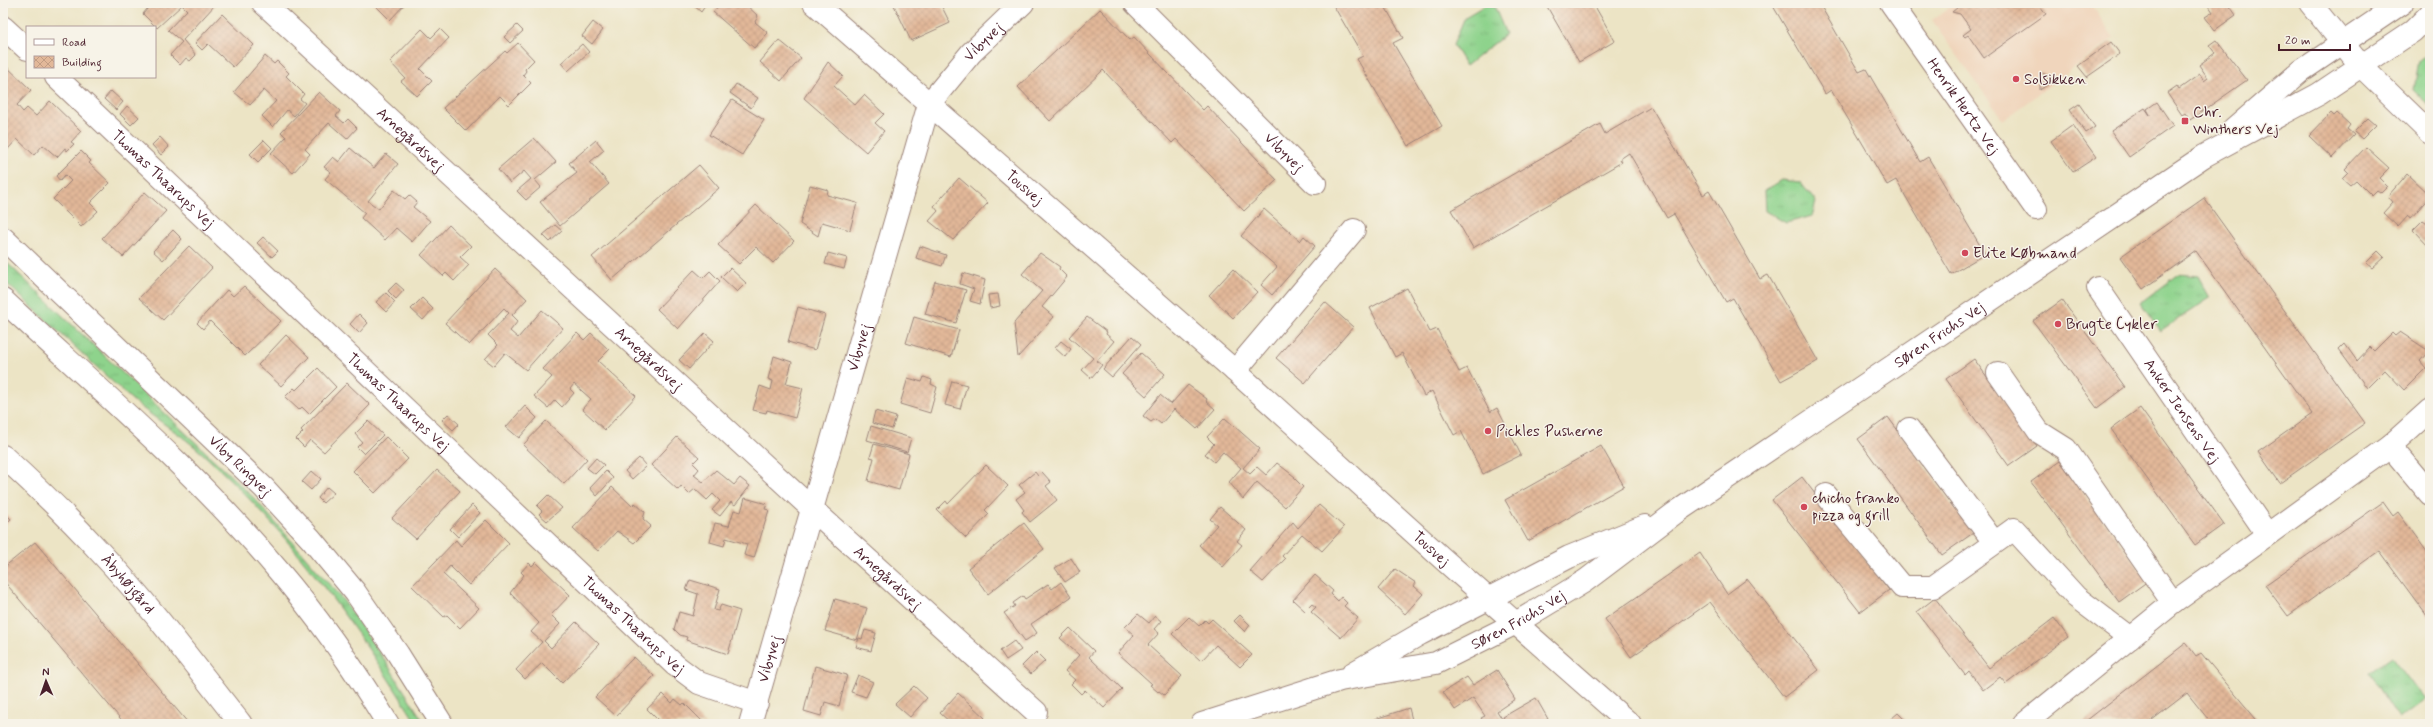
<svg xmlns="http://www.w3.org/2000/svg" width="2433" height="727" font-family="Mynerve,sans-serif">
  <defs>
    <pattern id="grass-tufts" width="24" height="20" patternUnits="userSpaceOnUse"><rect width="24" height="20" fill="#8ed38c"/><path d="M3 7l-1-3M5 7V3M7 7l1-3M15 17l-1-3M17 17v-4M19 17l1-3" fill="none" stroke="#7cb579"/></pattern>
    <pattern id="building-cross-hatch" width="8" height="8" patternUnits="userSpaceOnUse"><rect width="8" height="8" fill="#e2b899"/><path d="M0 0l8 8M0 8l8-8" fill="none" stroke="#c39e84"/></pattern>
  </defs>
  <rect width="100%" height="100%" fill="#f7f3e8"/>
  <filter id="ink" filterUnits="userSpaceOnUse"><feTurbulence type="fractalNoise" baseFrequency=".025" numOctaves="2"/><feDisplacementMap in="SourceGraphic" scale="8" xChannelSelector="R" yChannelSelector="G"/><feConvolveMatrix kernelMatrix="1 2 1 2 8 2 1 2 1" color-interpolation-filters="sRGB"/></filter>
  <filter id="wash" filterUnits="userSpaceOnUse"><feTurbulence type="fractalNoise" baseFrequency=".012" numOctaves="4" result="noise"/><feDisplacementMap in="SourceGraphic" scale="16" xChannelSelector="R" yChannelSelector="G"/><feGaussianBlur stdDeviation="0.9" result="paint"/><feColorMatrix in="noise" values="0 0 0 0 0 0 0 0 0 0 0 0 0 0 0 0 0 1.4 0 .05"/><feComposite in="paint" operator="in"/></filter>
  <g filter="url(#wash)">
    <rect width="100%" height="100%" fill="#ece4c5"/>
    <polygon fill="#f0d5bc" points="1956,3 2090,3 2114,38 2003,120 1932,20"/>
    <g fill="url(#grass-tufts)" stroke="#6c795c">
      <polygon points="1489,3 1493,3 1506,34 1466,66 1453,45 1465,17"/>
      <polygon points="2430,52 2430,105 2414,90 2419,60"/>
      <polygon points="1782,180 1800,182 1816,202 1812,216 1786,223 1765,211 1764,191"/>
      <path d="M3,259L254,498L343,600L386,662L425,724H417C356,626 289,531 203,454C180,433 153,418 130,398L3,280Z"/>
      <polygon points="2178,274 2198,276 2210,298 2160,331 2140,303"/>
      <polygon points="2392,656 2425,700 2399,719 2369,673"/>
    </g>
    <g id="blocks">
      <g fill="url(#building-cross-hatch)">
        <polygon points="152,3 215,5 183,40 196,55 190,61 186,58 180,65 170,55 182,42 168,30 187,10 182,5 157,28 143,14"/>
        <polygon points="373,3 406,3 390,20"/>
        <polygon points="691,3 707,3 701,12"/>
        <polygon points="721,3 744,3 758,16 755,22 768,33 754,48 713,12"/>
        <polygon points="893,3 940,3 950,23 911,41"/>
        <polygon points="1332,3 1383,3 1403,38 1393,43 1442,126 1408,146 1357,59 1363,56"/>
        <polygon points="1545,3 1593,3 1615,41 1579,62"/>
        <polygon points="1778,3 1819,3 1859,72 1866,69 1920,162 1928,157 1985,254 1951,274 1896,180 1887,185 1831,90 1825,94 1773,6"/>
        <polygon points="1963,3 2038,3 2046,14 1984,58 1968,35 1965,37 1963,35 1971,29 1960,14 1952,12"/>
        <polygon points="2207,3 2232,3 2229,5 2236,15 2215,30 2205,17 2213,12"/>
        <polygon points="1100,9 1130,40 1134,37 1203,110 1207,106 1277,180 1244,211 1176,139 1172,143 1103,70 1050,121 1018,87"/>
        <polygon points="222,14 254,45 233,67 208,44 202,50 195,43"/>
        <polygon points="593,22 603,30 592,44 582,36"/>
        <polygon points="517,25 523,31 510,43 504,37"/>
        <polygon points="422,29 431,38 440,29 449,38 420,69 432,81 417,96 401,81 405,78 390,62"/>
        <polygon points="779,40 801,58 781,81 760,62"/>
        <polygon points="2216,40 2247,80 2190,120 2185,113 2182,115 2167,93 2177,86 2179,89 2200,74 2204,81 2208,78 2199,65 2215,53 2209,45"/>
        <polygon points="2111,42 2120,54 2087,77 2078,66"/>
        <polygon points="518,43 534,60 525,69 526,71 523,75 531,83 509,105 500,96 466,131 443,108 505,51 507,53"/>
        <polygon points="582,44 589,52 568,71 561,63"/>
        <polygon points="265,56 274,64 277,61 289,73 286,76 304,94 300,99 305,103 294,116 287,110 273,127 262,116 276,101 264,90 250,105 234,92"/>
        <polygon points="828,62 843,76 834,86 855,105 864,95 884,114 875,123 884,131 866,152 804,98"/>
        <polygon points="3,63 31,90 17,105 23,112 27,108 36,116 50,101 81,131 71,142 74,144 67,151 65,148 57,157 43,145 34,155 17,139 8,149 3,145"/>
        <polygon points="2040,72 2054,79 2040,90"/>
        <polygon points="736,84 758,98 751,108 730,93"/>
        <polygon points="111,91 123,102 116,110 104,99"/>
        <polygon points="319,92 340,111 336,116 344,123 348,119 357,128 347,139 329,123 305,149 310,154 293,173 271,153 286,137 281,132"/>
        <polygon points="732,100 764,120 742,155 709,135"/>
        <polygon points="2157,102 2173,126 2129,157 2111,131 2145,108 2150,115 2147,109"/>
        <polygon points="2079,104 2095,127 2086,133 2070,110"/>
        <polygon points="127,106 139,117 131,125 120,114"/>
        <polygon points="1651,107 1703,195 1709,191 1760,279 1768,275 1818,361 1781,381 1733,298 1726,302 1674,214 1667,218 1629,153 1620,159 1622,162 1473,248 1451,210 1600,124 1605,134"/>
        <polygon points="2331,113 2334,116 2337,113 2350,125 2347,129 2354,135 2332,158 2309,136"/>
        <polygon points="2368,118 2376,125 2362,139 2354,132"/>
        <polygon points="2073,125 2096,157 2073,172 2051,141"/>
        <polygon points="160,137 169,147 161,155 152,145"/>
        <polygon points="534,138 556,162 535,180 541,187 526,200 517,191 531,179 524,171 510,183 498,169"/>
        <polygon points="264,140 272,148 258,162 250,154"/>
        <polygon points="596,140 604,150 590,162 609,184 560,226 540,202 577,173 569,163"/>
        <polygon points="2366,147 2389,168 2379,178 2387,186 2380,193 2377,191 2372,196 2356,180 2350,185 2342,178 2348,172 2345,169"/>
        <polygon points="350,148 374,168 386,154 398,164 368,201 379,209 394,190 405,199 409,195 417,202 413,207 430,221 412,242 396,228 385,240 361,218 365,213 325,179 331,172 324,167 333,157 339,162"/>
        <polygon points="81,151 91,161 89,163 110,183 90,203 98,211 81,227 53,199 71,181 65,175 60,181 56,176"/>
        <polygon points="699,165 719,188 612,280 592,257"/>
        <polygon points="2407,174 2430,196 2411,218 2408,216 2398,227 2383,213 2393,202 2388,196"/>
        <polygon points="959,178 988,203 953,240 929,221 938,211 934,206"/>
        <polygon points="810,185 828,190 827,195 857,203 850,230 822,222 818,236 800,224"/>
        <polygon points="145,192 166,211 123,257 102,238"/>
        <polygon points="2204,198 2365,423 2280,483 2258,452 2312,414 2196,251 2143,289 2120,257"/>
        <polygon points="756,205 794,241 773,263 756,247 739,264 718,245"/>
        <polygon points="1264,209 1300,241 1304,236 1315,246 1272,295 1261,285 1277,267 1241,236"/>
        <polygon points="2423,220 2430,225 2430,248 2413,230"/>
        <polygon points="449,225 471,246 460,257 469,265 454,281 446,273 443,276 421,255"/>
        <polygon points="555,225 562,231 550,242 543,235"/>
        <polygon points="173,230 182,239 163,260 153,251"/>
        <polygon points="263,237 278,251 272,257 257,243"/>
        <polygon points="189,246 212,268 163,320 139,298"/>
        <polygon points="920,246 946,255 942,266 916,258"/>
        <polygon points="2378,251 2384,257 2372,268 2366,263"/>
        <polygon points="828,253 847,258 844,269 825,264"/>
        <polygon points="1040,253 1060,267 1059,269 1067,277 1042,307 1054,317 1018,357 1014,323 1042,291 1022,274"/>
        <polygon points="730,268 746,283 737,292 721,277"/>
        <polygon points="495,269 527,299 512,315 518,321 510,331 518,338 542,310 563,328 526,370 505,353 494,366 485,359 498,345 488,335 509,313 504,308 469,345 445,323"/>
        <polygon points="1233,269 1257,292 1233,318 1209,295"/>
        <polygon points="694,270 703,278 710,271 720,281 678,329 657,309"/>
        <polygon points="963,273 985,280 980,304 970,301 974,289 960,284"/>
        <polygon points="935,281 966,290 956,323 925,314"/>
        <polygon points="396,283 404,290 396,299 388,291"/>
        <polygon points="244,286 281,321 245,356 210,321 203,329 197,323 227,290 233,296"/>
        <polygon points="1407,288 1430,332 1437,329 1459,372 1467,368 1490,412 1497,408 1521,455 1483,474 1461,431 1454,435 1432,391 1424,396 1402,353 1395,357 1370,308"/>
        <polygon points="386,293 395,302 386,312 376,302"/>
        <polygon points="998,294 1000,306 990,308 988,295"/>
        <polygon points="422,298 433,309 423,320 411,309"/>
        <polygon points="2062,300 2125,387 2097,408 2033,321"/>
        <polygon points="1325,302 1353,327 1305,383 1276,358"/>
        <polygon points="798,307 825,315 815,350 788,342"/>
        <polygon points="359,314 368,323 359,333 350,324"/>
        <polygon points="914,317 959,330 951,357 906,343"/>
        <polygon points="1087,317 1107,332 1106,334 1114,341 1097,361 1102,365 1091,378 1082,370 1093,358 1069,337"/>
        <polygon points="2400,332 2429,351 2420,361 2426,368 2404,390 2385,370 2367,388 2339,350 2345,344 2357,361 2370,347 2374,351 2392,333 2395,336"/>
        <polygon points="577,333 584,340 591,333 609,350 598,361 636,396 605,430 582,409 591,399 574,384 570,389 574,393 562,407 555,400 548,408 534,396 552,377 543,369"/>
        <polygon points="705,333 714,341 689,369 679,360"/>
        <polygon points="286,335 309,357 281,386 258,365"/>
        <polygon points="1132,336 1141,344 1112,377 1103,369"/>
        <polygon points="1061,341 1071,349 1065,357 1055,348"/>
        <polygon points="1141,353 1165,374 1146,396 1122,374"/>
        <polygon points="774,356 792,362 786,384 803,388 795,418 767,410 766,413 753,410 760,386 771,390 773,381 768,379"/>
        <polygon points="1974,359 2037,446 2009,466 1946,379"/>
        <polygon points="318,368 336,387 309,414 302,407 299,410 285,397 294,388 296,390"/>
        <polygon points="924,377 932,380 931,384 937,387 930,413 900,404 908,378 922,382"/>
        <polygon points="952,381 967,385 960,409 945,405"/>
        <polygon points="347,383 370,405 324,452 310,440 304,447 296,439 303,432 301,430"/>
        <polygon points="1188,385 1207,399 1206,401 1215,409 1197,429 1174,409 1161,424 1155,419 1151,422 1143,416 1160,395 1171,404"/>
        <polygon points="525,406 537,418 519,438 506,427"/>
        <polygon points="2140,408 2224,524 2195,545 2111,429"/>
        <polygon points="875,411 896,417 892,429 872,423"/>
        <polygon points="448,414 459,424 453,430 442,420"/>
        <polygon points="1888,417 1973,533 1942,555 1858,439"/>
        <polygon points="1225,418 1260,449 1243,468 1250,474 1257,467 1266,475 1277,463 1295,477 1294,478 1303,487 1285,507 1257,482 1243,499 1229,482 1241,468 1223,452 1214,462 1205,454 1214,444 1207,437"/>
        <polygon points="368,421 383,435 364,454 357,447 362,442 355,434"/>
        <polygon points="546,421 587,459 564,484 523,445"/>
        <polygon points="871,426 911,438 907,452 867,440"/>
        <polygon points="386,437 408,459 375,493 353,471"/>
        <polygon points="677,437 699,457 693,463 699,469 694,475 703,482 716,470 734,485 740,478 750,486 735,505 731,502 720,516 712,510 720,501 713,494 707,500 695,489 689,494 681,486 678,490 651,465"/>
        <polygon points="874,444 909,454 899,490 868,481 874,458 870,457"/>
        <polygon points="1601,446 1624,486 1528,541 1505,500"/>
        <polygon points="596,458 604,465 595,474 587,468"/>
        <polygon points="639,458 646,466 632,479 625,471"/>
        <polygon points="2060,461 2148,581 2119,602 2031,482"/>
        <polygon points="986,465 1008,486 985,510 989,514 966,538 937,510 946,501 948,504"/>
        <polygon points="437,470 460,491 416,539 392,518"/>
        <polygon points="312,471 321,479 311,490 302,482"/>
        <polygon points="606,471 613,478 597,496 590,488"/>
        <polygon points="1035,472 1038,476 1042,472 1051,482 1046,486 1057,500 1030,522 1022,512 1024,510 1016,499 1025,492 1019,485"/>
        <polygon points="1802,477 1889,590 1860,612 1772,500"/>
        <polygon points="327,487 334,493 323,503 318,498"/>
        <polygon points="612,487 632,506 635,503 645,512 643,519 651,526 634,543 617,531 598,551 573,528"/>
        <polygon points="548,495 562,508 547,521 539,514 542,511 537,506"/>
        <polygon points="745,498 767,504 765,509 769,510 754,558 744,555 747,544 726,538 724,546 710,542 715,523 729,526 734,510 741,512"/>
        <polygon points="2383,502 2393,516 2398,512 2430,556 2430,620 2379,551 2288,616 2265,585"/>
        <polygon points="472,505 480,513 458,537 450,529"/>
        <polygon points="1319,505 1344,527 1322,551 1302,534 1282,556 1285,559 1263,582 1250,571 1293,522 1298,528"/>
        <polygon points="1220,507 1246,530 1237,541 1242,545 1223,567 1199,545 1217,525 1210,519"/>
        <polygon points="3,511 11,519 3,527"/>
        <polygon points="486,520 509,543 469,585 450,566 443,574 479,608 460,628 447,615 444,617 412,586 456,540 461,546"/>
        <polygon points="1024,523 1044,549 988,594 968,568"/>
        <polygon points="35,542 189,724 125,724 3,580 3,568"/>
        <polygon points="1700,553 1727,594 1747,579 1819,670 1784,697 1710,602 1631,657 1605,619"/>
        <polygon points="1071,558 1080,572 1065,582 1055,568"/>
        <polygon points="536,562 570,595 551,615 560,624 544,641 551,648 576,622 599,644 562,683 542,663 525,679 516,670 542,642 531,632 539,623 510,593 524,575 521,572 529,563 532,566"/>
        <polygon points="1395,569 1416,583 1414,586 1423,594 1405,614 1378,589"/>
        <polygon points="1315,575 1333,591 1331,594 1338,601 1341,597 1347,603 1344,606 1358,618 1341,638 1311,612 1316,607 1312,604 1305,611 1293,600"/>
        <polygon points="690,580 720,589 714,610 718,611 721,605 740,611 728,654 686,640 687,637 680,635 674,629 679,612 693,616 698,594 686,590"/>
        <polygon points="1061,582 1071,597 1031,624 1037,633 1025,641 1004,613 1015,606 1013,603 1023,596 1025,599 1048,584 1052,589"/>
        <polygon points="1935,598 1989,668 2054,618 2068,637 2006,684 2000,677 1983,690 1969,671 1965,675 1917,612"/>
        <polygon points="835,599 867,608 857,640 825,631"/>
        <polygon points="1138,614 1149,623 1155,616 1161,621 1154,629 1159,633 1148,645 1182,676 1164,695 1159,691 1158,692 1150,685 1152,684 1118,653 1134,635 1125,627"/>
        <polygon points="1240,615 1250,625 1245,632 1234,621"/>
        <polygon points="1189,617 1199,626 1205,620 1208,623 1212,619 1252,655 1240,667 1216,645 1201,661 1172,634"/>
        <polygon points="1070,628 1094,651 1089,657 1122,689 1104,708 1085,690 1081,694 1071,684 1075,680 1065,671 1079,655 1060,638"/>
        <polygon points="865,630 876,633 871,651 856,647 859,638 862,639"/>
        <polygon points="1014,641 1021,650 1006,660 1000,651"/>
        <polygon points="2186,643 2196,656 2201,653 2260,724 2212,724 2187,693 2147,724 2082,724"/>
        <polygon points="1036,652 1045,661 1031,674 1022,666"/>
        <polygon points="634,657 654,676 616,716 595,697"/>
        <polygon points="815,666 847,675 839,706 825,702 821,716 804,711"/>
        <polygon points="1497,670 1515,699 1497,711 1504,722 1501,724 1485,724 1481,718 1485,716 1473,698 1455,710 1443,692 1467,677 1473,685"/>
        <polygon points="858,675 873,682 866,697 851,692"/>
        <polygon points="914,686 927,698 910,717 895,704"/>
        <polygon points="958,693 985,718 980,724 952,724 940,713"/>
        <polygon points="663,694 672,703 675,699 682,705 684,703 705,724 662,724 647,709"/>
        <polygon points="1536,698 1548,719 1539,724 1507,724 1503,717"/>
        <polygon points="1409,708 1413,724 1373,724 1372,720"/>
        <polygon points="1898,713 1909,724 1885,724"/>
      </g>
    </g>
  </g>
  <g filter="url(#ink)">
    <use href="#blocks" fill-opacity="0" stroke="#9b8278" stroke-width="1"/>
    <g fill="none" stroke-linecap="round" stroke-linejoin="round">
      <defs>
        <g id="minor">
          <path id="s1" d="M263,3L811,508L1036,712"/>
          <path id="s2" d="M814,3L1235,371L1443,559L1630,724"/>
          <path id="s3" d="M1135,3L1315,183"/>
          <path id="s4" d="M1891,3L2036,209"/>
          <polyline points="2310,3 2361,66 2430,133"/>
          <polyline points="3,27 27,49"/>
          <path id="s5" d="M56,77L675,665L699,683L757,703"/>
          <path id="s6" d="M2098,288L2267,534"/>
          <polyline points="1235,371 1354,230"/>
          <polyline points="1998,373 2039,432 2066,449 2173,603"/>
          <polyline points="1909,429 1994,542"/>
          <polyline points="2390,446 2430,494"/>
          <path id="s7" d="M3,456C37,487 69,518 100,552C151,606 195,666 241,724"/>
          <polyline points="1826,495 1902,587 1933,587 2014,529 2076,597 2130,638"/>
          <path id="s8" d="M750,724L929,104L971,53L1023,3"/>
          <polyline points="2024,724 2173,603 2390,446 2430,410"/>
        </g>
        <g id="tertiary">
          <polyline points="2233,130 2301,71 2402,3"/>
          <polyline points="1353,673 1420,634 1569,557 1645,526"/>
          <path id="s9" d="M1202,724L1340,680L1436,663L1516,623L1585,581L1675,513L2204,156L2319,94L2413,31L2430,14"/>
        </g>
        <g id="secondary">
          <path id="s10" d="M3,238L264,488L311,539L355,592L398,654L442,724"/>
          <path d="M3,300C96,387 195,471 277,569C319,618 355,670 388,724"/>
        </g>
      </defs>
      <use href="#minor" stroke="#9b8278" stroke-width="24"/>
      <use href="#tertiary" stroke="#9b8278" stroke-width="24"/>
      <use href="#secondary" stroke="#9b8278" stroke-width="24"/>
      <use href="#minor" stroke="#fff" stroke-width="22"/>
      <use href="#tertiary" stroke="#fff" stroke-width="22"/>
      <use href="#secondary" stroke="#fff" stroke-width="22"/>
    </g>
  </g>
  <g fill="#d1495b" stroke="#f7f3e8" stroke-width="1.5">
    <circle cx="2016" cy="79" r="4"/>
    <rect x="2181" y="117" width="8" height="8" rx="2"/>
    <circle cx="1965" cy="253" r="4"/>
    <circle cx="2058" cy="324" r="4"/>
    <circle cx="1488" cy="431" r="4"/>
    <circle cx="1804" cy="507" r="4"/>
  </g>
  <g text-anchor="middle" stroke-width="3" stroke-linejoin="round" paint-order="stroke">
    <g font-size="15" fill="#4a1f2b" stroke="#f7f3e8">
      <text dy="5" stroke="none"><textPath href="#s8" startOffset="728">Vibyvej</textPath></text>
      <text dy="5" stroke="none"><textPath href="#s4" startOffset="126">Henrik Hertz Vej</textPath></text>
      <text dy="5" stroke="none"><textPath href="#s1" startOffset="201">Arnegårdsvej</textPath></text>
      <text dy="5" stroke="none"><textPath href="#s3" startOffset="211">Vibyvej</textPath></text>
      <text dy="5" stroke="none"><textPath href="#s5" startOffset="148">Thomas Thaarups Vej</textPath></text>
      <text dy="5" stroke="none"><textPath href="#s2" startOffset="280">Tousvej</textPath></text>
      <text dy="5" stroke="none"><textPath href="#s9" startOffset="844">Søren Frichs Vej</textPath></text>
      <text dy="5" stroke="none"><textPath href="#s8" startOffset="392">Vibyvej</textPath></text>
      <text dy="5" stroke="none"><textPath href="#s1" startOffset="525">Arnegårdsvej</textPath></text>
      <text dy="5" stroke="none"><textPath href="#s5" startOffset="472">Thomas Thaarups Vej</textPath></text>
      <text dy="5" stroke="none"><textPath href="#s6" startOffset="149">Anker Jensens Vej</textPath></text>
      <text dy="5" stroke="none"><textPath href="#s10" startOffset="329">Viby Ringvej</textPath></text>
      <text dy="5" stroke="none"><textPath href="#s2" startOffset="824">Tousvej</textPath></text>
      <text dy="5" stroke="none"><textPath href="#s1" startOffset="849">Arnegårdsvej</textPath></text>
      <text dy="5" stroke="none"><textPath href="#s7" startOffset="179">Åbyhøjgård</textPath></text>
      <text dy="5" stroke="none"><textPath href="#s9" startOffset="335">Søren Frichs Vej</textPath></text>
      <text dy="5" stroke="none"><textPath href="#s5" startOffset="796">Thomas Thaarups Vej</textPath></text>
      <text dy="5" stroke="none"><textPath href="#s8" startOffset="68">Vibyvej</textPath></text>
    </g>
    <g font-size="15" fill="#4a1f2b" stroke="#f7f3e8" text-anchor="start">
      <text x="2024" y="84">Solsikken</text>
      <text x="2193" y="117">Chr.<tspan x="2193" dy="17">Winthers Vej</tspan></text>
      <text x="1973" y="258">Elite Købmand</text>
      <text x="2066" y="329">Brugte Cykler</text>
      <text x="1496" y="436">Pickles Pusherne</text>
      <text x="1812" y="503">chicho franko<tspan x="1812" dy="17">pizza og grill</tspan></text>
    </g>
  </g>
  <rect width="2433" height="727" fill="none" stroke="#f7f3e8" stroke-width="16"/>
  <rect x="26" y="26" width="130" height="52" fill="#f7f3e8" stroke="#b29e9c"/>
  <rect x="34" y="39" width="20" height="6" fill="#ffffff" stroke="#b29e9c"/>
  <text x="62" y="46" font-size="12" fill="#4a1f2b">Road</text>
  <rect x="34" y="56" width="20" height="12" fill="url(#building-cross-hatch)" stroke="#b29e9c"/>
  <text x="62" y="66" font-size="12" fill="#4a1f2b">Building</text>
  <g transform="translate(46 681) rotate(358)" stroke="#f7f3e8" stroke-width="3" paint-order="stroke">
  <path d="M0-3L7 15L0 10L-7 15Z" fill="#4a1f2b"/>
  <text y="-6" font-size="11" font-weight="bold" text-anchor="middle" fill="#4a1f2b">N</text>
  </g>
  <path d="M2279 44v6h71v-6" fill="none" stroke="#4a1f2b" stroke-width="2"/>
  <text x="2285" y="44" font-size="12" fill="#4a1f2b" stroke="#f7f3e8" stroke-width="3" paint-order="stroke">20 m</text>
</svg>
